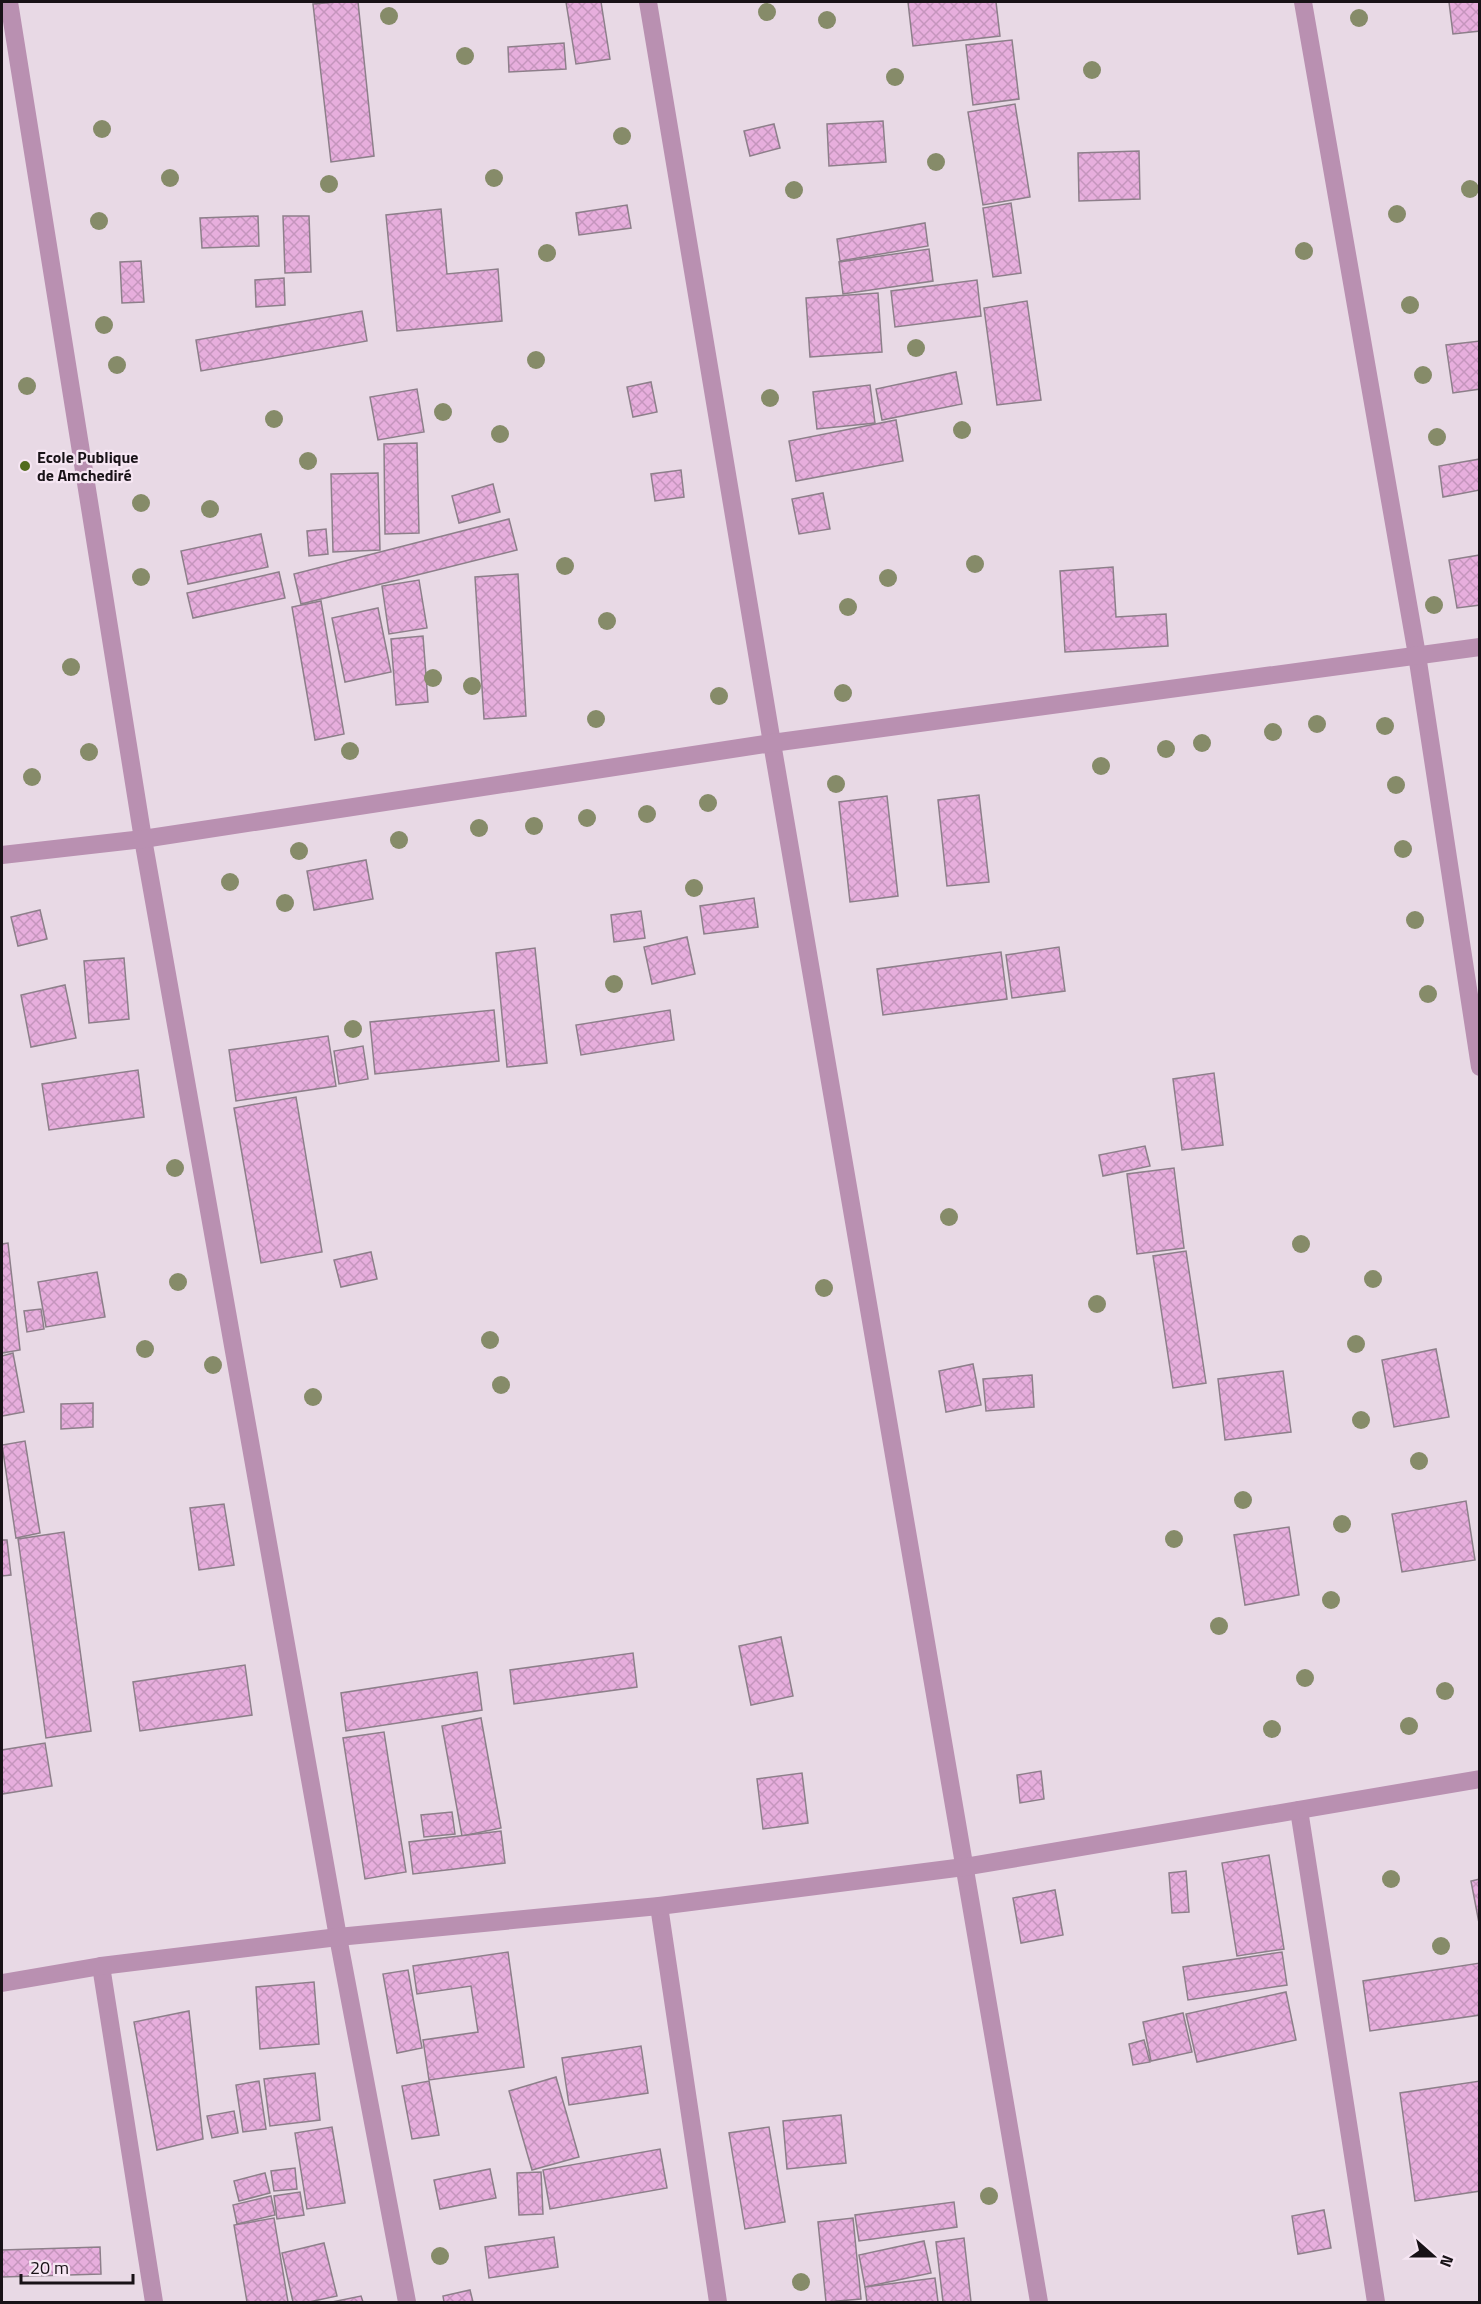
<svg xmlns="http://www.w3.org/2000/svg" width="1481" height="2304" font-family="'Titillium Web',sans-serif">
  <defs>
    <pattern id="building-cross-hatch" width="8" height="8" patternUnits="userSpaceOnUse" patternTransform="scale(1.5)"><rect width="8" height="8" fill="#e7aedd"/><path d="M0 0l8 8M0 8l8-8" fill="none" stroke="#c595bd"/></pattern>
  </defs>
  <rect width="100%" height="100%" fill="#e8d9e5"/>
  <g fill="url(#building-cross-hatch)" stroke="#8d7f8a" stroke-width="1.5">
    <polygon points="337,2 358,2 374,156 331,162 313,4"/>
    <polygon points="566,2 601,2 610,59 576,64"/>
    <polygon points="908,2 996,2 1000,36 913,46"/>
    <polygon points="1449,2 1480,2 1480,31 1453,34"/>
    <polygon points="1012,40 1019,99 973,105 966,45"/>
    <polygon points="564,43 566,69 509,72 508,47"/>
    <polygon points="1015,104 1030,197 983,205 968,112"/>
    <polygon points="883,121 886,162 829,166 827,124"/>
    <polygon points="774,124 780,148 750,156 744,131"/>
    <polygon points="1139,151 1140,199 1079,201 1078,153"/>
    <polygon points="1011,203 1021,273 993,277 983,208"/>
    <polygon points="627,205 631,228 579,235 576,213"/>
    <polygon points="441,209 447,274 498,269 502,321 397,331 386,215"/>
    <polygon points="258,216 259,246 202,248 200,218"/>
    <polygon points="283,216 309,216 311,272 285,273"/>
    <polygon points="925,223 928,246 840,261 837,239"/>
    <polygon points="929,249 933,281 843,294 839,262"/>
    <polygon points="141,261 144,302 122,303 120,262"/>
    <polygon points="284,278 285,305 256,307 255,280"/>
    <polygon points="977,280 981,316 895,327 891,291"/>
    <polygon points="878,293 882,352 810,357 806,298"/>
    <polygon points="1027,301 1041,400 997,405 984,308"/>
    <polygon points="362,311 367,341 201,371 196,340"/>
    <polygon points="1480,341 1480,389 1453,393 1446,345"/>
    <polygon points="956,372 962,404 882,420 876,389"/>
    <polygon points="651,382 657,412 633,417 627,387"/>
    <polygon points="870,385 875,423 817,429 813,392"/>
    <polygon points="417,389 424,432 378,440 370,397"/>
    <polygon points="896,420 903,461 796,481 789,441"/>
    <polygon points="417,443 419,533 385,534 384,444"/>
    <polygon points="1480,459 1480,490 1443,497 1439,466"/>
    <polygon points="681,470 684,497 655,501 651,474"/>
    <polygon points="378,473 380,550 333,552 331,474"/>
    <polygon points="493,484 500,512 459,523 452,496"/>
    <polygon points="823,493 830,529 799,534 792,499"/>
    <polygon points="509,519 517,550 301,604 294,574"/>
    <polygon points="326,529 328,554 309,556 307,531"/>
    <polygon points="261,534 268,567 188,584 181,551"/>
    <polygon points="1480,555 1480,605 1457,608 1449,560"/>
    <polygon points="1113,567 1116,617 1166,614 1168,646 1065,652 1060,571"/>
    <polygon points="279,572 285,598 193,618 187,593"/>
    <polygon points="518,574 526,716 484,719 475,577"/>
    <polygon points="419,580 427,628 389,634 382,586"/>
    <polygon points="321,601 344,734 315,740 292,607"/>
    <polygon points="378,608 391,672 345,682 332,618"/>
    <polygon points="423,636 428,702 396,705 391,639"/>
    <polygon points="979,795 989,882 947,886 938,800"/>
    <polygon points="887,796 898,896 850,902 839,802"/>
    <polygon points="366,860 373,899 314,910 307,871"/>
    <polygon points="754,898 758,927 704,934 700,906"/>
    <polygon points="40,910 47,939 18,946 11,917"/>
    <polygon points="641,911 645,938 614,942 611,915"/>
    <polygon points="687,937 695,974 652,984 644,947"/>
    <polygon points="1059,947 1065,991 1012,998 1006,955"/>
    <polygon points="535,948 547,1063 507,1067 496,953"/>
    <polygon points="1001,952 1007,999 883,1015 877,969"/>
    <polygon points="124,958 129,1019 89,1023 84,961"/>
    <polygon points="65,985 76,1038 31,1047 21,995"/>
    <polygon points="494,1010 499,1061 375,1074 370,1022"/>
    <polygon points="670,1010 674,1040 581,1055 576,1025"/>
    <polygon points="328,1036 336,1086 236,1101 229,1050"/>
    <polygon points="363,1046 368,1079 339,1084 334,1051"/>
    <polygon points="138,1070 144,1117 49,1130 42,1084"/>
    <polygon points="1214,1073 1223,1145 1182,1150 1173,1079"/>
    <polygon points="296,1097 322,1252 261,1263 234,1108"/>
    <polygon points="1145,1146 1150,1166 1103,1176 1099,1155"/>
    <polygon points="1174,1168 1184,1248 1137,1254 1127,1174"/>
    <polygon points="8,1243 20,1350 2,1353 2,1244"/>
    <polygon points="1186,1251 1206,1383 1173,1388 1153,1256"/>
    <polygon points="371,1252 377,1279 341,1287 334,1260"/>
    <polygon points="97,1272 105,1317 46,1327 38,1282"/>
    <polygon points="41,1309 44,1329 27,1332 24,1311"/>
    <polygon points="1436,1349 1449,1417 1394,1427 1382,1360"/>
    <polygon points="13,1353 24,1412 2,1416 2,1356"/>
    <polygon points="973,1364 981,1405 946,1412 939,1371"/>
    <polygon points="1283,1371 1291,1432 1225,1440 1218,1379"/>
    <polygon points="1032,1375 1034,1407 986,1411 983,1379"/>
    <polygon points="93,1403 93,1427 61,1429 61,1404"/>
    <polygon points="25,1441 40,1533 16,1538 2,1445"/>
    <polygon points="1466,1501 1475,1560 1402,1572 1392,1514"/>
    <polygon points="224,1504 234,1565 199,1570 190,1508"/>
    <polygon points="1289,1527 1299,1595 1245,1605 1234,1535"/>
    <polygon points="64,1532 91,1731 46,1738 18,1539"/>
    <polygon points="2,1540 7,1540 11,1575 2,1576"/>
    <polygon points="781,1637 793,1696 751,1705 739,1646"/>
    <polygon points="633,1653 637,1687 514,1704 510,1670"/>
    <polygon points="245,1665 252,1715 140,1731 133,1682"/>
    <polygon points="477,1672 482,1710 346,1731 341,1693"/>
    <polygon points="481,1718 501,1828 462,1836 442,1726"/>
    <polygon points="384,1732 406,1872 365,1879 343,1738"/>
    <polygon points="45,1743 52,1786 2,1794 2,1750"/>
    <polygon points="1041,1771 1044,1799 1020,1803 1017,1775"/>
    <polygon points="802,1773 808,1823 763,1829 757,1779"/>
    <polygon points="452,1812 455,1834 424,1837 421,1815"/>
    <polygon points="501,1831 505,1863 413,1874 409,1842"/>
    <polygon points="1269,1855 1284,1949 1237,1956 1222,1863"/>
    <polygon points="1186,1871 1189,1912 1172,1913 1169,1873"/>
    <polygon points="1480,1879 1480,1923 1479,1923 1471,1881"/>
    <polygon points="1055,1890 1063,1935 1021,1943 1013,1898"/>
    <polygon points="508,1952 524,2067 429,2080 423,2040 478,2032 471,1986 417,1994 413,1966"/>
    <polygon points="1282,1952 1287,1985 1188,2000 1183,1967"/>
    <polygon points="1480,1963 1480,2015 1370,2031 1363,1981"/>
    <polygon points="408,1970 422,2048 397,2053 383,1974"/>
    <polygon points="314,1982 319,2044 260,2049 256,1987"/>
    <polygon points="1286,1992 1296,2040 1197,2062 1186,2014"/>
    <polygon points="189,2011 203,2139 157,2150 134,2022"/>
    <polygon points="1183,2013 1192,2052 1151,2061 1143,2022"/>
    <polygon points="1144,2040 1150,2062 1133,2065 1129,2044"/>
    <polygon points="641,2046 648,2093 569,2105 562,2058"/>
    <polygon points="315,2073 320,2120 270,2126 264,2079"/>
    <polygon points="556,2077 579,2157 532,2170 509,2091"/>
    <polygon points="259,2081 266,2129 243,2132 236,2085"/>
    <polygon points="429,2081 439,2135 412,2139 402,2086"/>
    <polygon points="1480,2081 1480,2191 1415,2201 1400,2093"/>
    <polygon points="234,2111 238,2133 212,2138 207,2116"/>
    <polygon points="841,2115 846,2163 787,2169 783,2121"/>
    <polygon points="332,2127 345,2203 307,2209 295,2133"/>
    <polygon points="769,2127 785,2222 745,2229 729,2133"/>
    <polygon points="660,2149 667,2188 550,2209 543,2170"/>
    <polygon points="295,2168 297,2189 274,2191 271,2171"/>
    <polygon points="490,2169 496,2198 440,2209 434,2180"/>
    <polygon points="541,2172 543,2214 519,2215 517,2173"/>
    <polygon points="265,2173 270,2193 239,2201 234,2181"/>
    <polygon points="300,2192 304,2215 277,2219 274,2196"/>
    <polygon points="271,2196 275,2215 237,2224 233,2205"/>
    <polygon points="954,2202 957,2227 859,2241 855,2215"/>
    <polygon points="1324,2210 1331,2248 1298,2254 1292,2216"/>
    <polygon points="274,2218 288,2302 247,2302 234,2225"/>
    <polygon points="853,2218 861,2299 826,2302 818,2222"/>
    <polygon points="554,2237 558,2267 489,2278 485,2247"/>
    <polygon points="964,2238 971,2302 943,2302 936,2242"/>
    <polygon points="924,2241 931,2273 865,2287 859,2255"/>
    <polygon points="324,2243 337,2296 309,2302 293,2302 282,2253"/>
    <polygon points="100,2247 101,2274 2,2277 2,2250"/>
    <polygon points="935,2278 938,2302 867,2302 865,2287"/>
    <polygon points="470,2290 473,2302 444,2302 443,2296"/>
    <polygon points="361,2296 363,2302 332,2302"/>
  </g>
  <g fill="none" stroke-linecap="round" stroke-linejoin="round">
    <g stroke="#b990b1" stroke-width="18">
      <polyline points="9,2 143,839 338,1937 407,2302"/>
      <polyline points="648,2 772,743 1039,2302"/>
      <polyline points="1303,2 1417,655 1480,1067"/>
      <polyline points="2,855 143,839 772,743 1480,647"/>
      <polyline points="1299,1810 1376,2302"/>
      <polyline points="659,1906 718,2302"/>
      <polyline points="101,1966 154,2302"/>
      <polyline points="2,1983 101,1966 338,1937 659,1906 964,1867 1480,1779"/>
    </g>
  </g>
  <g fill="#868b69">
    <circle cx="767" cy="12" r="9"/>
    <circle cx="389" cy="16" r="9"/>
    <circle cx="1359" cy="18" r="9"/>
    <circle cx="827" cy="20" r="9"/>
    <circle cx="465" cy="56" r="9"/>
    <circle cx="1092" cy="70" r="9"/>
    <circle cx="895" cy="77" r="9"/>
    <circle cx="102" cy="129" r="9"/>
    <circle cx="622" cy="136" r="9"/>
    <circle cx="936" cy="162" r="9"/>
    <circle cx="170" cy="178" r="9"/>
    <circle cx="494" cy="178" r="9"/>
    <circle cx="329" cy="184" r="9"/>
    <circle cx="1470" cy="189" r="9"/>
    <circle cx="794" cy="190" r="9"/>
    <circle cx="1397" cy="214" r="9"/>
    <circle cx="99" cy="221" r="9"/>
    <circle cx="1304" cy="251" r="9"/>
    <circle cx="547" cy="253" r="9"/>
    <circle cx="1410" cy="305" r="9"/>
    <circle cx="104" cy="325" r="9"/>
    <circle cx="916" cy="348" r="9"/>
    <circle cx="536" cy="360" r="9"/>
    <circle cx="117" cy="365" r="9"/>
    <circle cx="1423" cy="375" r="9"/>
    <circle cx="27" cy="386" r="9"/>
    <circle cx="770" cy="398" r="9"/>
    <circle cx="443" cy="412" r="9"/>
    <circle cx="274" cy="419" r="9"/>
    <circle cx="962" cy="430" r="9"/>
    <circle cx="500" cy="434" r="9"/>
    <circle cx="1437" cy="437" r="9"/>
    <circle cx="308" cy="461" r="9"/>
    <circle cx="141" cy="503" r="9"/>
    <circle cx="210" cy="509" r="9"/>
    <circle cx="975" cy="564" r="9"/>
    <circle cx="565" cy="566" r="9"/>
    <circle cx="141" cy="577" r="9"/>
    <circle cx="888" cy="578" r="9"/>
    <circle cx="1434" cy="605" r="9"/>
    <circle cx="848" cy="607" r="9"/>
    <circle cx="607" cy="621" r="9"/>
    <circle cx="71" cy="667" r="9"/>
    <circle cx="433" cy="678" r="9"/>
    <circle cx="472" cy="686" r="9"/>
    <circle cx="843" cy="693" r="9"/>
    <circle cx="719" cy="696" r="9"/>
    <circle cx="596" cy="719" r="9"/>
    <circle cx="1317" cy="724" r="9"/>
    <circle cx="1385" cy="726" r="9"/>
    <circle cx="1273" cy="732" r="9"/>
    <circle cx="1202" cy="743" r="9"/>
    <circle cx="1166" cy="749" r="9"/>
    <circle cx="350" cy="751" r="9"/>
    <circle cx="89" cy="752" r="9"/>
    <circle cx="1101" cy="766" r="9"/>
    <circle cx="32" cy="777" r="9"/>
    <circle cx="836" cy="784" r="9"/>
    <circle cx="1396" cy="785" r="9"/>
    <circle cx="708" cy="803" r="9"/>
    <circle cx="647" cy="814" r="9"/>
    <circle cx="587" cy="818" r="9"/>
    <circle cx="534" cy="826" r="9"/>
    <circle cx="479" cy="828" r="9"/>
    <circle cx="399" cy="840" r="9"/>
    <circle cx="1403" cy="849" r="9"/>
    <circle cx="299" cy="851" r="9"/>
    <circle cx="230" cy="882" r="9"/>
    <circle cx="694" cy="888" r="9"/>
    <circle cx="285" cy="903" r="9"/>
    <circle cx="1415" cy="920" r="9"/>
    <circle cx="614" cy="984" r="9"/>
    <circle cx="1428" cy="994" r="9"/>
    <circle cx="353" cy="1029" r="9"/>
    <circle cx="175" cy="1168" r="9"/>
    <circle cx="949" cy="1217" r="9"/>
    <circle cx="1301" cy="1244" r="9"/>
    <circle cx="1373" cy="1279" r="9"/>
    <circle cx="178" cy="1282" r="9"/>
    <circle cx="824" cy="1288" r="9"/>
    <circle cx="1097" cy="1304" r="9"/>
    <circle cx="490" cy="1340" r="9"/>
    <circle cx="1356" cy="1344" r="9"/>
    <circle cx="145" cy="1349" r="9"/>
    <circle cx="213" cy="1365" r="9"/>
    <circle cx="501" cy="1385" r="9"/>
    <circle cx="313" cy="1397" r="9"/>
    <circle cx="1361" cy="1420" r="9"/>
    <circle cx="1419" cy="1461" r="9"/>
    <circle cx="1243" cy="1500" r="9"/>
    <circle cx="1342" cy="1524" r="9"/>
    <circle cx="1174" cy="1539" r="9"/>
    <circle cx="1331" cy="1600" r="9"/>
    <circle cx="1219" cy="1626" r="9"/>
    <circle cx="1305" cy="1678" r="9"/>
    <circle cx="1445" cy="1691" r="9"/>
    <circle cx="1409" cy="1726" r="9"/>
    <circle cx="1272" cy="1729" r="9"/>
    <circle cx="1391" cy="1879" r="9"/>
    <circle cx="1441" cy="1946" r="9"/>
    <circle cx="989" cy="2196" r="9"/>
    <circle cx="440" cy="2256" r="9"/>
    <circle cx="801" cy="2282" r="9"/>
  </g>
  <circle fill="#516b1e" stroke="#f6e6f3" stroke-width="2" cx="25" cy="466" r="6"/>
  <g text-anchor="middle" stroke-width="4.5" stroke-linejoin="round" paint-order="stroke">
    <g font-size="16" font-weight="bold" fill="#181217" stroke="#f6e6f3" text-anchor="start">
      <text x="37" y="463">Ecole Publique<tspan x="37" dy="18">de Amchediré</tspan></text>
    </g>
  </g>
  <rect width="1481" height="2304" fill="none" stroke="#181217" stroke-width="6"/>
  <g transform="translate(1433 2256) rotate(111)" stroke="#f6e6f3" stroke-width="4.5" paint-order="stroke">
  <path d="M0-4.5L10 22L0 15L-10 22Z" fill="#181217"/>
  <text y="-9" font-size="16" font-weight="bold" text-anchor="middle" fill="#181217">N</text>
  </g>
  <path d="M21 2274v9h112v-9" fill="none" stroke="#181217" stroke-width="3"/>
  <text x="30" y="2274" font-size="18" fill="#181217" stroke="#f6e6f3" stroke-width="4.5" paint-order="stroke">20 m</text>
</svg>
